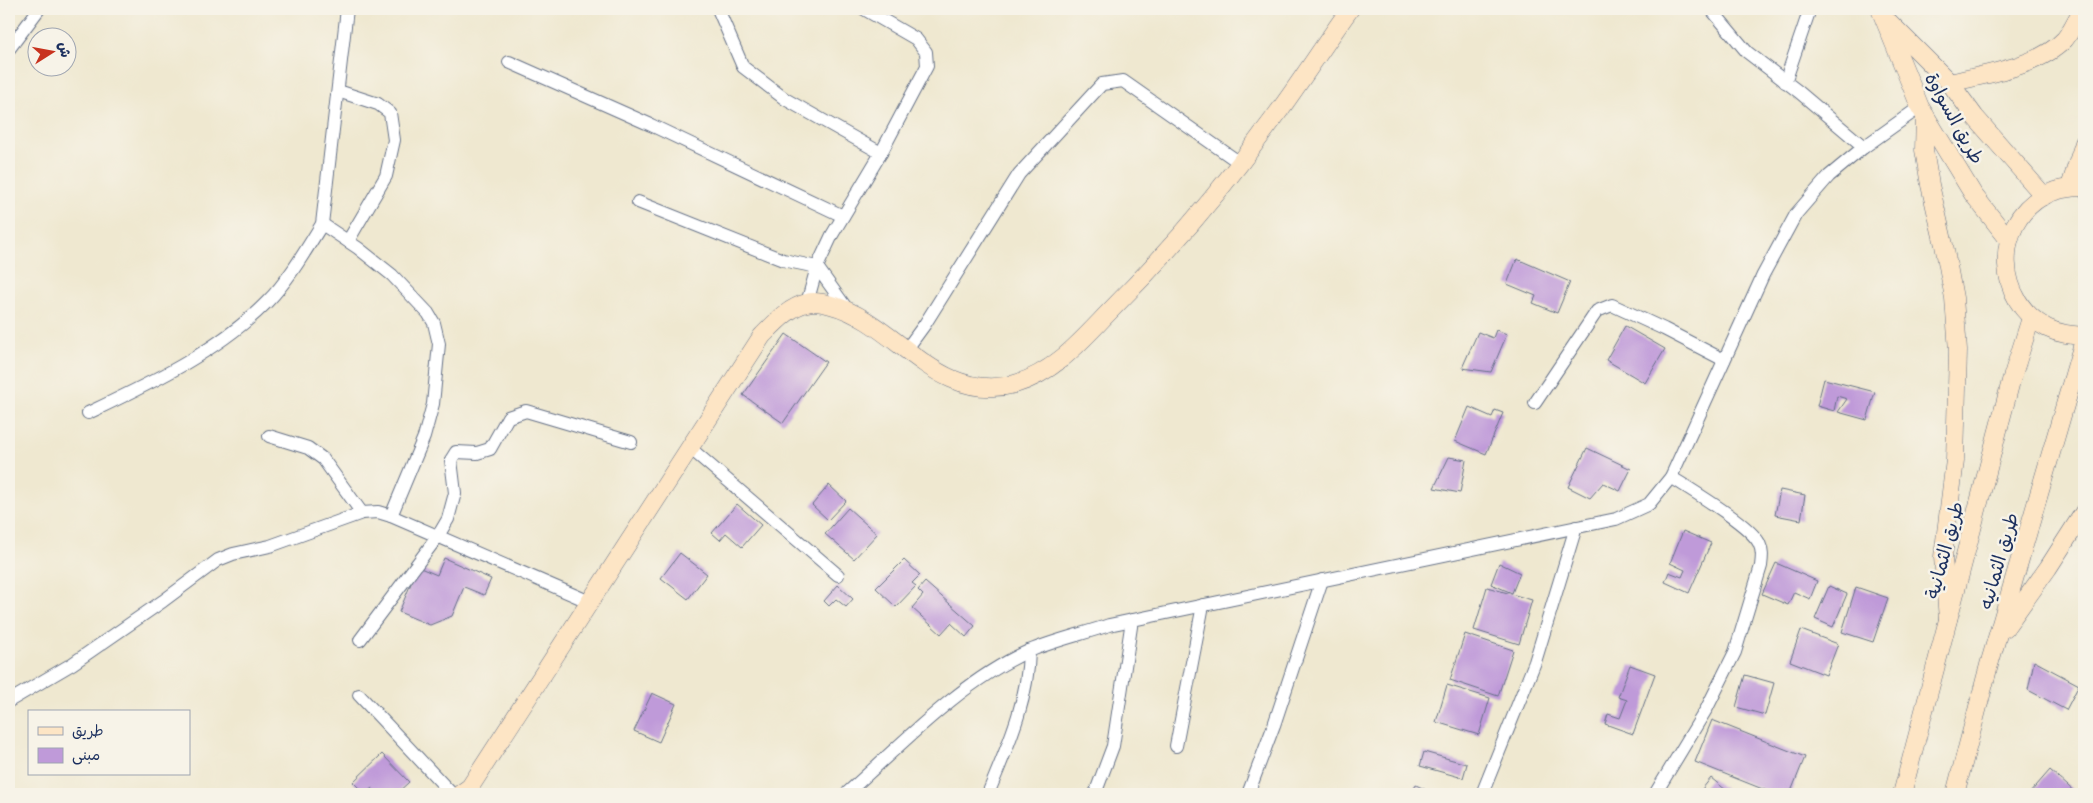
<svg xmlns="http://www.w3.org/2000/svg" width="2093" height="803" font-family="Itim,'Playpen Sans Arabic',sans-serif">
  <rect width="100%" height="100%" fill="#f7f3e8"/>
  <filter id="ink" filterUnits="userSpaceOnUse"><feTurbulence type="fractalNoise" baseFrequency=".02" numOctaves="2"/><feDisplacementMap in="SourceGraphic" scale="10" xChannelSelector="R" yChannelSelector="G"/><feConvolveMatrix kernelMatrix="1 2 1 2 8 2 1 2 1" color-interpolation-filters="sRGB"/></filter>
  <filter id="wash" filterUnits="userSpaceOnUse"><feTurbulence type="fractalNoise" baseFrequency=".0096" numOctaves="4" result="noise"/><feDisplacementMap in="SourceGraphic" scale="20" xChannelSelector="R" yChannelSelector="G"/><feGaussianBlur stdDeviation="1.12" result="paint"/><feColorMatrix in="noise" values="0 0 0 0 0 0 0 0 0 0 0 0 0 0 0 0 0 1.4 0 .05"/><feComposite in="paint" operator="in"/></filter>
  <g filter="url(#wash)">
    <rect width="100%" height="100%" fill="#efe8d0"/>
    <g id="blocks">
      <g fill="#bf9ad9">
        <polygon points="1517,259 1570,282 1557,313 1533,303 1536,296 1507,284"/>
        <polygon points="1625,326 1665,349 1645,383 1606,360"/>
        <polygon points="1496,330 1507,334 1491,372 1462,368 1478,332 1493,338"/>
        <polygon points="786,334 826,362 783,423 743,395"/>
        <polygon points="1824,379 1875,392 1867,420 1838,412 1847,399 1837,396 1834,411 1817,406"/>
        <polygon points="1469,407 1492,417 1495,410 1503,413 1486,454 1455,441"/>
        <polygon points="1587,448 1631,469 1620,491 1603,483 1590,498 1568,487"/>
        <polygon points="1449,457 1466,460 1460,493 1434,488"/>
        <polygon points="829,485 846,501 828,520 812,505"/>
        <polygon points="1780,490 1805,495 1801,520 1775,515"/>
        <polygon points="737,504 761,525 742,547 726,533 720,540 712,533"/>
        <polygon points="848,508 877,534 854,559 825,534"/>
        <polygon points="1683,531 1711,543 1689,593 1665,582 1669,572 1682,577 1685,570 1670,563"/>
        <polygon points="680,553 707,574 688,599 661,578"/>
        <polygon points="444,558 491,579 484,595 464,587 452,616 430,625 399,612 418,567 437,575"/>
        <polygon points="904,560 920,575 912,583 916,586 896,607 876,588"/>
        <polygon points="1499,563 1520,573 1512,593 1491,584"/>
        <polygon points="1776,563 1817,581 1810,599 1794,592 1788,605 1762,594"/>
        <polygon points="925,582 975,626 966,637 951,623 941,634 912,608 923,595 918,590"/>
        <polygon points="838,585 853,599 846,607 836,599 829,606 824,601"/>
        <polygon points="1829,586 1847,594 1833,627 1815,619"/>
        <polygon points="1487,587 1532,600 1519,644 1474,630"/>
        <polygon points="1856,587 1888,598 1873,642 1842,632"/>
        <polygon points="1801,630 1838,644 1826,675 1790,661"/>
        <polygon points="1465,634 1513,650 1498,696 1450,680"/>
        <polygon points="2034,661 2079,685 2066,710 2028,690"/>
        <polygon points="1630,665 1655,674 1633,734 1605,724 1608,714 1620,718 1627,700 1618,697"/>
        <polygon points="1745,675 1774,683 1765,715 1736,707"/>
        <polygon points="1447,685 1490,698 1479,735 1436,722"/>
        <polygon points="652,693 676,704 659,742 634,731"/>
        <polygon points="1712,720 1805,757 1790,794 1775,794 1695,762"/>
        <polygon points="1424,752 1467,764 1463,778 1420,766"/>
        <polygon points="382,754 409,782 396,794 379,794 372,788 365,794 353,782"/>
        <polygon points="2050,770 2077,794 2029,794"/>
        <polygon points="1711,778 1731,794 1698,794"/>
        <polygon points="1416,785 1434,794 1411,794"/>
      </g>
    </g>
  </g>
  <g filter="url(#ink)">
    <use href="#blocks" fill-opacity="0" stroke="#657086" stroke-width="1"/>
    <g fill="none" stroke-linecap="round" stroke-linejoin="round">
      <defs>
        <g id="street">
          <polyline points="718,9 743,67 785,99 881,153"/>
          <polyline points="1711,9 1747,52 1799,92 1864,147"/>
          <polyline points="9,49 39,9"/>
          <polyline points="509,62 651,125 843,216"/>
          <polyline points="1785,82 1810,9"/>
          <polyline points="338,91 378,104 390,113 394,140 386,176 348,241"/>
          <polyline points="638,202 783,260 817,267 847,309"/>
          <polyline points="322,224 358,248 392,275 428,313 434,323 439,344 433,404 424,437 391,516"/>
          <polyline points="807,303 817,267 832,235 881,153 927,66 926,52 916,39 864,9"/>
          <polyline points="906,350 925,324 1019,174 1102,84 1123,81 1240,163"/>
          <polyline points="1535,403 1597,311 1612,305 1664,329 1724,360"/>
          <path d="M88,413C149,384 219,351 267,302C288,281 306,250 322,224L347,9"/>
          <polyline points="269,436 308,448 323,459 362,513"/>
          <polyline points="690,448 838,575"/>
          <polyline points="360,640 438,536 448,519 455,493 451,460 456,452 477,453 490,449 508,417 526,411 631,442"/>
          <polyline points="359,695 452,794"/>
          <polyline points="9,701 72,664 163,601 218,560 233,554 270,546 362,513 378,512 391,516 590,602"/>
          <polyline points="1176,746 1203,605"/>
          <path d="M846,794C901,745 961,681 1029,651C1055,640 1083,634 1109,625L1616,519L1649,504L1671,477L1763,275L1796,214L1829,176L1864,147L1920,107"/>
          <path d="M988,794C1007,747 1028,703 1029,651"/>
          <polyline points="1095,794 1113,746 1132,620"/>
          <polyline points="1248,794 1274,725 1322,580"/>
          <polyline points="1482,794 1535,662 1576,527"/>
          <path d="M1655,794L1707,708L1735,652L1761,566C1762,558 1763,551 1759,543C1749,524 1691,490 1671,477"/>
        </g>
        <g id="secondary">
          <polyline points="1880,9 1920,107 1973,194 2009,240"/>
          <polyline points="1889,22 1950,83 1975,117 2044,196"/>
          <path d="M1950,83C1985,74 2039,67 2065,39C2072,30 2077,18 2083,9"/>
          <polyline points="1925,115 1924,150 1930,185 1944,245 1954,298 1958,351 1955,460 1943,557 1948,619"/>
          <polyline points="2070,187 2084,143"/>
          <path d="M2084,187C2071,187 2056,189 2043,196C1992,225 1996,302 2047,328C2059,334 2071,335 2084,336"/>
          <polyline points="2005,628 2048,568 2084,512"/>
          <path d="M460,794L470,787L762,336C775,323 789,307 807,303C813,301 824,303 831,305C897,322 936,405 1015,384C1054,373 1081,341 1109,312C1165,256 1218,195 1265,130C1295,91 1321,49 1350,9"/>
          <polyline points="1902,794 2011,381 2031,318"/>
          <polyline points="1955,794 1989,665 2084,340"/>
        </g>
      </defs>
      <use href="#street" stroke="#657086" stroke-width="14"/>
      <use href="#secondary" stroke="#657086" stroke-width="19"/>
      <use href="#street" stroke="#fff" stroke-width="12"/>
      <use href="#secondary" stroke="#fde5c5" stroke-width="18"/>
    </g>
  </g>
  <g text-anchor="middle" stroke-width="5" stroke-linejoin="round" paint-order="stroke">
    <g font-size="19" fill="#1b2f5e" stroke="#f7f3e8">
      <text transform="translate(1955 118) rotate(61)" y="7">طريق السواوة</text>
      <text transform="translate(1944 550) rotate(-75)" y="7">طريق الثمانية</text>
      <text transform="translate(1998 561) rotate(-74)" y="7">طريق الثمانيه</text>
    </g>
  </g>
  <rect width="2093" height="803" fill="none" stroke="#f7f3e8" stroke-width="30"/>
  <rect x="28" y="710" width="162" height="65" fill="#f7f3e8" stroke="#9fa5b1"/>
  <rect x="38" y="727" width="25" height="8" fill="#fde5c5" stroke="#9fa5b1"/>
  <text x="72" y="736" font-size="15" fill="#1b2f5e">طريق</text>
  <rect x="38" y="748" width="25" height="15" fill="#bf9ad9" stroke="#9fa5b1"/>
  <text x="72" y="760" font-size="15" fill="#1b2f5e">مبنى</text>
  <g transform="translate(52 52) rotate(79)"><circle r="24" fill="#f7f3e8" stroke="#9fa5b1"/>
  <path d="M0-4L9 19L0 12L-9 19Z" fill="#c8321e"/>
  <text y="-8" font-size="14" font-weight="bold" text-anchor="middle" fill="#1b2f5e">ش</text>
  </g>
</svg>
